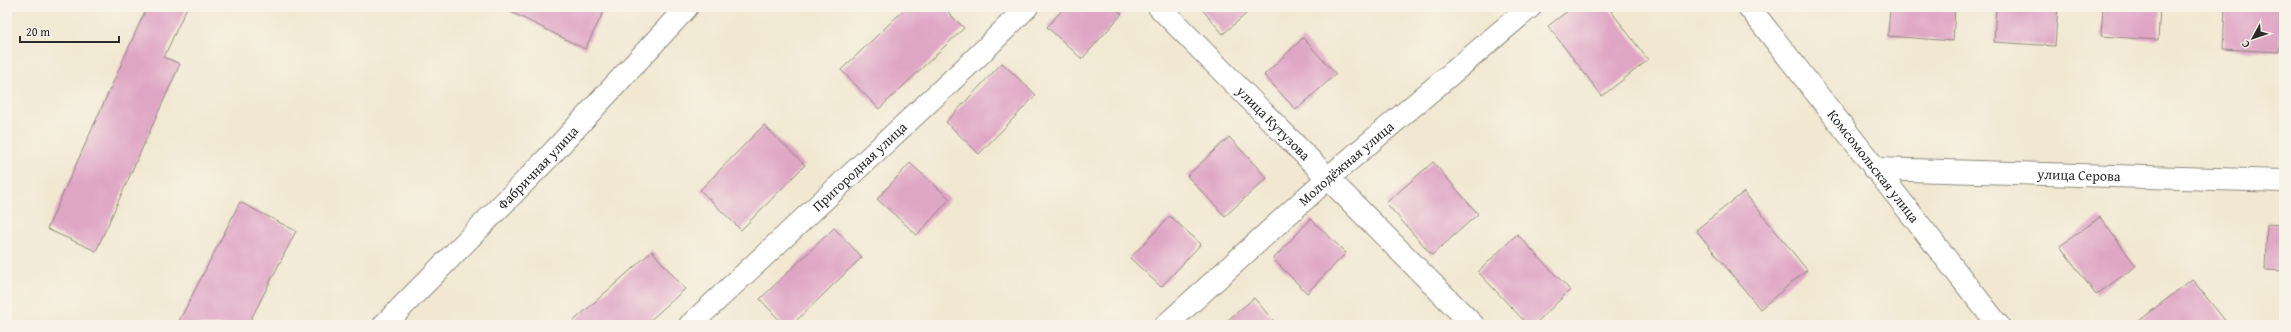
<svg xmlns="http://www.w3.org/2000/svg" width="2291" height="332" font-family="'Gentium Book Plus',serif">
  <rect width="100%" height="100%" fill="#f7f3e8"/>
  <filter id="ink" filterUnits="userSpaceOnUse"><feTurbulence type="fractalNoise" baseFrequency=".025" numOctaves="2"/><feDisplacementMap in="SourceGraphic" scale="8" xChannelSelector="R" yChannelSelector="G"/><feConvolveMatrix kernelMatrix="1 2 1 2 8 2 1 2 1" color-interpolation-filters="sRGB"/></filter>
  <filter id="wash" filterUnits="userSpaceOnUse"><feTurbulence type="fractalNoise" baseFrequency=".012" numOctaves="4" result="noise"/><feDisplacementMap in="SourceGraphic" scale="16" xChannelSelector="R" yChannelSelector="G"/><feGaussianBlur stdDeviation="0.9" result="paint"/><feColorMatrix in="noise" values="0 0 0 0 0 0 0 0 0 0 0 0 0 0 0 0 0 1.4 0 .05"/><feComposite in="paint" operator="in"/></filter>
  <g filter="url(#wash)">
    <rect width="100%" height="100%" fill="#f2e8d2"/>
    <g id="blocks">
      <g fill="#dfa5c5">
        <polygon points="147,7 187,7 164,57 180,64 96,251 47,229"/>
        <polygon points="501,7 606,7 585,49"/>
        <polygon points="907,7 943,7 964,28 879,109 841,70"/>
        <polygon points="1065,7 1113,7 1122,14 1082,59 1047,27"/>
        <polygon points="1200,7 1254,7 1223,34"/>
        <polygon points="1573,7 1608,7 1648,60 1602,96 1548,26"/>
        <polygon points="1890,7 1955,7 1953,41 1888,36"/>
        <polygon points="1996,7 2058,7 2055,46 1994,42"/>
        <polygon points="2103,7 2160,7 2158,40 2101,36"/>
        <polygon points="2225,7 2282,7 2279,52 2223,49"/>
        <polygon points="1303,38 1336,74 1296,110 1264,75"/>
        <polygon points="1002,63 1036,95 979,154 946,122"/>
        <polygon points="764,125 805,165 741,230 700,190"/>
        <polygon points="1229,137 1267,178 1225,216 1187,176"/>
        <polygon points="1433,162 1478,214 1432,255 1386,203"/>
        <polygon points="910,163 950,199 917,235 877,199"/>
        <polygon points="1744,192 1807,270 1760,309 1696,230"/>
        <polygon points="240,202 296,231 248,325 177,325"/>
        <polygon points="1170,216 1201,244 1161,287 1130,258"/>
        <polygon points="2100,217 2136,266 2096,295 2060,246"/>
        <polygon points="1311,219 1346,253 1307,293 1273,259"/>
        <polygon points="2267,224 2284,225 2284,271 2265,270"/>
        <polygon points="834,228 862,257 792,325 784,325 760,299"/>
        <polygon points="1517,234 1570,290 1534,325 1528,325 1478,272"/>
        <polygon points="652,251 685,289 645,325 569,325"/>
        <polygon points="2192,279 2227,323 2134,325"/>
        <polygon points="1254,298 1277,325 1222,325"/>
      </g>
    </g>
  </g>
  <g filter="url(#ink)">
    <use href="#blocks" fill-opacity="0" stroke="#8e8a7e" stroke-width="1"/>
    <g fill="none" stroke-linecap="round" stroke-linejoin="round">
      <defs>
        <g id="minor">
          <path id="s1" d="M1159,7L1473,325"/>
          <path id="s2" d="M1749,7L1998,325"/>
          <path id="s3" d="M1874,169L2284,181"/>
          <path id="s4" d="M384,325L546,160L687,7"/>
          <path id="s5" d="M690,325L980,54L1027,7"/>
          <path id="s6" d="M1166,325L1328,178L1530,7"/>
        </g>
      </defs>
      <use href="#minor" stroke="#8e8a7e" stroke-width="24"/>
      <use href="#minor" stroke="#fff" stroke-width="22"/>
    </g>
  </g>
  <g text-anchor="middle" stroke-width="3" stroke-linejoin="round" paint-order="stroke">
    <g font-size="14" fill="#2b2b2b" stroke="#f7f3e8">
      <text dy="5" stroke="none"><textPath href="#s1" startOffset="163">улица Кутузова</textPath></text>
      <text dy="5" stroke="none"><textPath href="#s6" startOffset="242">Молодёжная улица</textPath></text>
      <text dy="5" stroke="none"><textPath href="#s5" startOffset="232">Пригородная улица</textPath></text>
      <text dy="5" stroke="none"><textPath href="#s2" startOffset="202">Комсомольская улица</textPath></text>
      <text dy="5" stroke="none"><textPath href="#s4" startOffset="220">Фабричная улица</textPath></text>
      <text dy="5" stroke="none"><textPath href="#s3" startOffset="205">улица Серова</textPath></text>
    </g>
  </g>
  <rect width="2291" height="332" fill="none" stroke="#f7f3e8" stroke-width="24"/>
  <g transform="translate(2253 38) rotate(230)" stroke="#f7f3e8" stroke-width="3" paint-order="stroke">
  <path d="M0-3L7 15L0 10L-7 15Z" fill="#2b2b2b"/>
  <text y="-6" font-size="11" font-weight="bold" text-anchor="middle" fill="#2b2b2b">С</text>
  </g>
  <path d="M20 36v6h99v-6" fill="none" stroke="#2b2b2b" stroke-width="2"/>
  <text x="26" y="36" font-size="12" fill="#2b2b2b" stroke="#f7f3e8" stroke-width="3" paint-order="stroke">20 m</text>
</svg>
